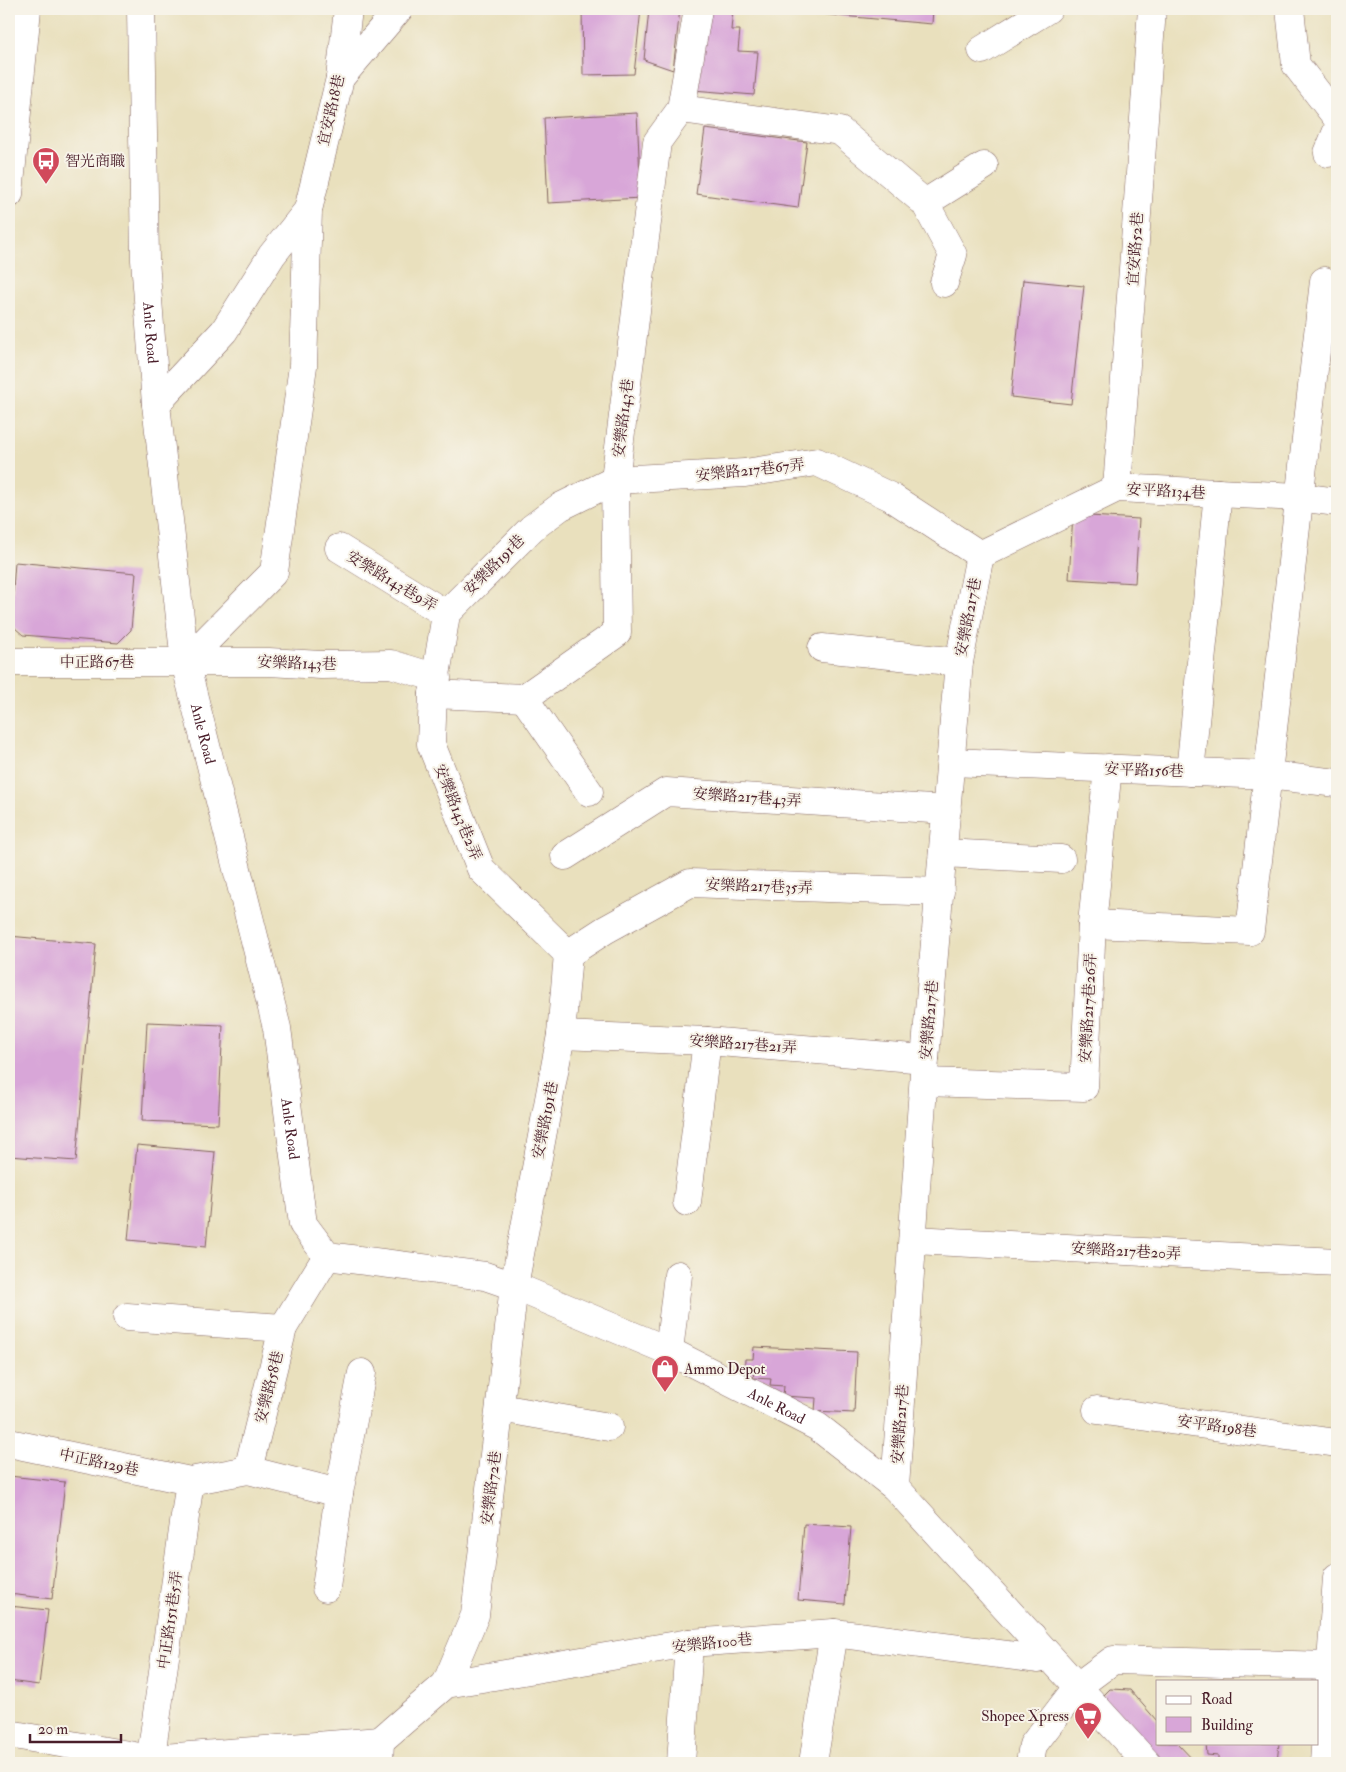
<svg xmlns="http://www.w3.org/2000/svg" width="1346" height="1772" font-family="'IM FELL Double Pica','Noto Serif TC',serif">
  <rect width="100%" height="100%" fill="#f7f3e8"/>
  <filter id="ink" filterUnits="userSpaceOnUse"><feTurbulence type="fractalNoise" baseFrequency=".02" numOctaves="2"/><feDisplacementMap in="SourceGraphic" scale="10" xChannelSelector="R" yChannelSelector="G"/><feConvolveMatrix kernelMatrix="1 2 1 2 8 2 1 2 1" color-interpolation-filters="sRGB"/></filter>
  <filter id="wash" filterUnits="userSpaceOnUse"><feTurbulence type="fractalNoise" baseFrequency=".0096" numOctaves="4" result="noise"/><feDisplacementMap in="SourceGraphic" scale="20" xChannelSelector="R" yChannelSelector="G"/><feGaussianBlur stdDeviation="1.12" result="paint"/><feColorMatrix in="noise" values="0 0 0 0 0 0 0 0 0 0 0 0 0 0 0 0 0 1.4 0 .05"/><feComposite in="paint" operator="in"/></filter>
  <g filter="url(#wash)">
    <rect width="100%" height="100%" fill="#e9e0bd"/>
    <g id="blocks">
      <g fill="#d8a6d8">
        <polygon points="582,9 641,9 634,74 583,75"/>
        <polygon points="649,9 680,9 673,70 644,60"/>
        <polygon points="687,9 733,9 731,30 740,30 738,51 758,52 754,95 693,90"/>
        <polygon points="763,9 933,9 932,24"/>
        <polygon points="637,113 641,198 548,203 544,118"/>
        <polygon points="705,129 807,142 798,208 696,194"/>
        <polygon points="1023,280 1084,286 1071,404 1011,397"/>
        <polygon points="1073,515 1139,519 1135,583 1069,579"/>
        <polygon points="15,562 136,573 131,630 118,643 23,635 15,628 11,617"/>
        <polygon points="9,936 96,944 76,1161 9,1156"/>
        <polygon points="147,1022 223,1025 218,1124 142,1121"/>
        <polygon points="137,1145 215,1152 206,1247 128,1240"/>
        <polygon points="754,1347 857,1352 854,1413 815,1411 816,1398 783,1396 784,1386 770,1385 771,1379 753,1378 754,1373 744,1373 745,1359 753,1359"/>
        <polygon points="9,1476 65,1482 52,1599 9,1594"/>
        <polygon points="804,1524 851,1527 845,1604 798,1600"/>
        <polygon points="9,1606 48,1610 39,1685 9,1681"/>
        <polygon points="1110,1689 1130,1690 1157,1721 1157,1743 1177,1743 1196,1763 1130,1763 1102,1697"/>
        <polygon points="1206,1743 1279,1743 1277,1763 1218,1763 1218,1756 1207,1755"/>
      </g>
    </g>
  </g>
  <g filter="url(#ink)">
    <use href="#blocks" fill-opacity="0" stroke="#82635e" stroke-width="1"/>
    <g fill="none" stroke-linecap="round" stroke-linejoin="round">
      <defs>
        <g id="minor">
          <path id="s1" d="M141,9L145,260L156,404L185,662L277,1028L303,1224L327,1256L485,1276L514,1286L669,1351L818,1427L895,1487L1147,1763"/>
          <polyline points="1290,9 1296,65 1337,118"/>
          <polyline points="982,50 1048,9"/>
          <polyline points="340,78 399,9"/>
          <polyline points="681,109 840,131 925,203 953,255 944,283"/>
          <polyline points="1328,153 1337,131"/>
          <polyline points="9,194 27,9"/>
          <polyline points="925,203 984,166"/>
          <polyline points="156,404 224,331 272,255 308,210"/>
          <polyline points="1117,488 1152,9"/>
          <polyline points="339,548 446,614"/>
          <polyline points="980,555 1117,488 1299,497 1337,502"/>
          <polyline points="822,648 959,662"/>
          <polyline points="9,662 269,662 321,665 391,664 437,678"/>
          <polyline points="185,662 274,572 303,366 308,210 340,78 348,9"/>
          <polyline points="433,694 524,698 617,633 615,480 657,142 681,109 698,9"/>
          <polyline points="524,698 589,792"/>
          <polyline points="951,762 1268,775 1337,783"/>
          <polyline points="1190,772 1218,493"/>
          <polyline points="943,853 1061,859"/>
          <polyline points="565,856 666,792 947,810"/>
          <polyline points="1092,924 1250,931 1324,281"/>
          <polyline points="568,954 481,869 431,744 433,694 446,614 532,528 560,507 615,480 745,473 817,462 891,497 980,555"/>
          <polyline points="568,954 605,930 690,883 940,892"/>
          <polyline points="561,1035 707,1041 925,1059"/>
          <polyline points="924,1082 1084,1087 1092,924 1108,768"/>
          <polyline points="687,1202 707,1041"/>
          <polyline points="914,1240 1337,1262"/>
          <polyline points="127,1317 283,1328"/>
          <polyline points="669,1351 678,1275"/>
          <polyline points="500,1408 609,1427"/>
          <polyline points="1097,1410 1337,1443"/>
          <polyline points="9,1443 190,1481 248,1470 283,1328 327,1256"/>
          <polyline points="248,1470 339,1493 362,1373"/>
          <polyline points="895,1487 925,1059 959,662 980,555"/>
          <polyline points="326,1588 339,1493"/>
          <polyline points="446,1684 475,1615 514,1286 561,1035 568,954"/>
          <polyline points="9,1734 151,1759 380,1741"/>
          <polyline points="380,1741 446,1684 689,1643 834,1633 1039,1659 1032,1636"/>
          <polyline points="150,1763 190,1481"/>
          <polyline points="379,1763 380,1741"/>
          <polyline points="681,1763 689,1643"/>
          <polyline points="813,1763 834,1633"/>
          <polyline points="1030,1763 1033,1745 1078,1686 1113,1660 1331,1666"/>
          <polyline points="1324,1763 1337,1577"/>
        </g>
      </defs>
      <use href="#minor" stroke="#82635e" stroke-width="29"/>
      <use href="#minor" stroke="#fff" stroke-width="28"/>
    </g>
  </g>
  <defs>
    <symbol id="bus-pin" viewBox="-11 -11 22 30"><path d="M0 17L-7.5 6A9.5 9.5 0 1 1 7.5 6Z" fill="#d1495b" stroke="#f7f3e8"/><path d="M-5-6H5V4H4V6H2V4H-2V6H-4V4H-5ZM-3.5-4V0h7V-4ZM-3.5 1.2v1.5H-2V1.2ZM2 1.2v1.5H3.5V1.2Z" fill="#fff"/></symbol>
    <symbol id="shop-pin" viewBox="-11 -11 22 30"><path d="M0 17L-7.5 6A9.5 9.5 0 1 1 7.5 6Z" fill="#d1495b" stroke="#f7f3e8"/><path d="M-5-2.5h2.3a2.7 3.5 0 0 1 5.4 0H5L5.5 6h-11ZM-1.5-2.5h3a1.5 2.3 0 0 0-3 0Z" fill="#fff"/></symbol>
    <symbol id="supermarket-pin" viewBox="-11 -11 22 30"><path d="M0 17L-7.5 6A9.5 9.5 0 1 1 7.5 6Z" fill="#d1495b" stroke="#f7f3e8"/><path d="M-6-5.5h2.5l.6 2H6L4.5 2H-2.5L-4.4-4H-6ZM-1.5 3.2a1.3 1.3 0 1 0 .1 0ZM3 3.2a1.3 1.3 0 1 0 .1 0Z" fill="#fff"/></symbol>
  </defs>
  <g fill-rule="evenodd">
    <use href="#bus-pin" x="30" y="145" width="32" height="43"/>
    <use href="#shop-pin" x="649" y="1353" width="32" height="43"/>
    <use href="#supermarket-pin" x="1072" y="1700" width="32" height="43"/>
  </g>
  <g text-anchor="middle" stroke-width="4" stroke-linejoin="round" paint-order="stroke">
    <g font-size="15" fill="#4a1f2b" stroke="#f7f3e8">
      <text transform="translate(331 110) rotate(-77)" y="5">宜安路18巷</text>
      <text transform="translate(1135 249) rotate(-86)" y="5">宜安路52巷</text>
      <text dy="5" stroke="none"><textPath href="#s1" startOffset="324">Anle Road</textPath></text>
      <text transform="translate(623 418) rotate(-83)" y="5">安樂路143巷</text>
      <text transform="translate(750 470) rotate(-6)" y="5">安樂路217巷67弄</text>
      <text transform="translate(1166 491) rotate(3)" y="5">安平路134巷</text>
      <text transform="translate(494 565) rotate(-45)" y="5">安樂路191巷</text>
      <text transform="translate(392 581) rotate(31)" y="5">安樂路143巷9弄</text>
      <text transform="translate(968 617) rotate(-79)" y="5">安樂路217巷</text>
      <text x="97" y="667">中正路67巷</text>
      <text transform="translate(297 663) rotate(2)" y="5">安樂路143巷</text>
      <text dy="5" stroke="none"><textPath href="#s1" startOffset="729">Anle Road</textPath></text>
      <text transform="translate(1144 770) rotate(2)" y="5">安平路156巷</text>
      <text transform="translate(747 797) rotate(4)" y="5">安樂路217巷43弄</text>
      <text transform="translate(458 812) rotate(68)" y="5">安樂路143巷2弄</text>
      <text transform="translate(759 886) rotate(2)" y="5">安樂路217巷35弄</text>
      <text transform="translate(1088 1008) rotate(-87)" y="5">安樂路217巷26弄</text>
      <text transform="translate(929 1020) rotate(-85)" y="5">安樂路217巷</text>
      <text transform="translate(743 1044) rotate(4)" y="5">安樂路217巷21弄</text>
      <text transform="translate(545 1120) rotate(-79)" y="5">安樂路191巷</text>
      <text dy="5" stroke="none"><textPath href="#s1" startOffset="1134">Anle Road</textPath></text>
      <text transform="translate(1126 1251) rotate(3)" y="5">安樂路217巷20弄</text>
      <text transform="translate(269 1387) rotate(-76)" y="5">安樂路58巷</text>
      <text dy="5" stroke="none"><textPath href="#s1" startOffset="1749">Anle Road</textPath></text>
      <text transform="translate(900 1424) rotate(-86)" y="5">安樂路217巷</text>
      <text transform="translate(1217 1426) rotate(8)" y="5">安平路198巷</text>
      <text transform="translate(99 1462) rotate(12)" y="5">中正路129巷</text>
      <text transform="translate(491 1488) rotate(-83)" y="5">安樂路72巷</text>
      <text transform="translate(170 1620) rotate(-82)" y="5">中正路151巷5弄</text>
      <text transform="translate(712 1643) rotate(-6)" y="5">安樂路100巷</text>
    </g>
    <g font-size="15" fill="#4a1f2b" stroke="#f7f3e8" text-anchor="start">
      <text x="65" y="166">智光商職</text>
      <text x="684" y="1374">Ammo Depot</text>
      <text x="1069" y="1721" text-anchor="end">Shopee Xpress</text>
    </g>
  </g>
  <rect width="1346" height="1772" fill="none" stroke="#f7f3e8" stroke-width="30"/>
  <rect x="1156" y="1680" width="162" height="65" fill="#f7f3e8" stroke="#b29e9c"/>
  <rect x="1166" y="1696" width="25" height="8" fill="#ffffff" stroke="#b29e9c"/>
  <text x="1201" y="1704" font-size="15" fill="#4a1f2b">Road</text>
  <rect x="1166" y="1717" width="25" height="15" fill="#d8a6d8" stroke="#b29e9c"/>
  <text x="1201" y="1730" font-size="15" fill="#4a1f2b">Building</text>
  <path d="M30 1734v8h91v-8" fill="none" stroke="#4a1f2b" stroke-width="2.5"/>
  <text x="38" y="1734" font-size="15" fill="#4a1f2b" stroke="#f7f3e8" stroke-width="4" paint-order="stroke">20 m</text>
</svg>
